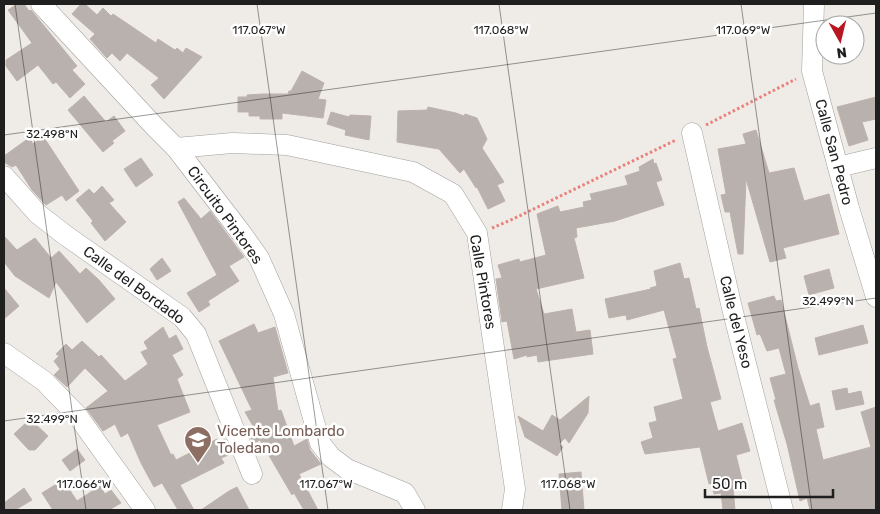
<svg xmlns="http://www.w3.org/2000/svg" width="880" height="514" font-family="Rubik,sans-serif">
  <rect width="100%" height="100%" fill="#efece7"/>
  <g fill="#b8b1ad" stroke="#bfb2ab">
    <polygon points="17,4 24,4 29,11 31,10 77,66 72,70 85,84 70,98 56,82 53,84 38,65 17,81 6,66 6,60 32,43 8,10"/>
    <polygon points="81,4 85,4 97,15 103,8 111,16 113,14 156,43 158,39 175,50 177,48 183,53 186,48 202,57 164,99 151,85 159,78 127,53 120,61 112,53 107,58 90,39 95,34 72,14"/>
    <polygon points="302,71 324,83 318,99 326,100 323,118 282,113 282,119 260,119 260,116 249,116 249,112 238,112 238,97 247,97 247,95 262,94 288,94 289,91 291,91"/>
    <polygon points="84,96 106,122 114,116 125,131 112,141 114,143 103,152 68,110"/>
    <polygon points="876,97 876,119 862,122 868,140 849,146 837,107"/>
    <polygon points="428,107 456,113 464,116 465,114 477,118 487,139 482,148 504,182 497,185 505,201 488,209 477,187 476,188 464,169 460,173 439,149 397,142 398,111 427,110"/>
    <polygon points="331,112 349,117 350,115 371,116 369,140 345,135 346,130 327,124"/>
    <polygon points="756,130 769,173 794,168 804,201 829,194 839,234 783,248 786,258 770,262 746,179 743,254 738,254 730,212 725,212 721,195 726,194 718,149 746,144 743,134"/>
    <polygon points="43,136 79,191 66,201 62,195 46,205 32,190 16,165 12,167 4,162 4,156 29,138 33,144"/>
    <polygon points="141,158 153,175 136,187 124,169"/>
    <polygon points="653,159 654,164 656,163 662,180 656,182 664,205 615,221 576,228 577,237 574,238 584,278 536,289 544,314 572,309 576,332 590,330 593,354 538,362 537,355 527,357 527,355 514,359 507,321 502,322 496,279 502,278 498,265 519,259 520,262 546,255 537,214 558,206 560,212 584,207 583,202 592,200 590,194 628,185 625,176 640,171 639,167"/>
    <polygon points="102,186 114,200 109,203 126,222 105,241 91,223 93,221 76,200 89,189 94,194"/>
    <polygon points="184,198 201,219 210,211 244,257 229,266 239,281 208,301 210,305 199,312 187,293 217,275 178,202"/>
    <polygon points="4,236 17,250 35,238 51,258 59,251 80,274 86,268 99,280 115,299 87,323 56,282 49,298 15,276 4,262"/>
    <polygon points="162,258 171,271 157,280 150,269"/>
    <polygon points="680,263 684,279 689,278 696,309 699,308 707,347 721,399 710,402 718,431 742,423 750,451 736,455 743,484 733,486 735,510 723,510 721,493 714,494 712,483 709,484 700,447 645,454 641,442 653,438 649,423 657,421 654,407 683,399 673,359 677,358 664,310 627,320 626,315 609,318 605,299 651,289 650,288 657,286 654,271"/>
    <polygon points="829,269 834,288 809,295 804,276"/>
    <polygon points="4,288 19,306 4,319"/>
    <polygon points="774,296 776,301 781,300 798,368 810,406 819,403 824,427 816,429 823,460 871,447 861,412 876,407 876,508 867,510 810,510 807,498 800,501 787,444 774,400 776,400 770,378 786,374 779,348 767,351 760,334 757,335 748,303"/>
    <polygon points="254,324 258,333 275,327 288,373 273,377 278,411 281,410 294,446 307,439 310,450 321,464 299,474 318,510 304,510 294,493 292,495 260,440 253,444 247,429 253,426 245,412 252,410 219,341"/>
    <polygon points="863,325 868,343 819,355 815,338"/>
    <polygon points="163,327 169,339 176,335 183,349 172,355 183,375 177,379 190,412 157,425 171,455 173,454 176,460 217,439 219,443 225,439 231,454 221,458 224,463 180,485 194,510 178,510 162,483 154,487 141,463 128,433 121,437 115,424 103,431 86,408 108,391 85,368 67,387 54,375 60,369 54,361 59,356 56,354 66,344 72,350 82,341 99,357 101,355 125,381 148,364 141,352 148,349 144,342"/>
    <polygon points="847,388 848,394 861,391 864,404 836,410 832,391"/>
    <polygon points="589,396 588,413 569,443 565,438 559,444 563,447 557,456 525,437 518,416 543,431 552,415 560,420"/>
    <polygon points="30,419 48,436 35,450 29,450 14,434"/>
    <polygon points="77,449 85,460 70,471 62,460"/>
    <polygon points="581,472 584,510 562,510 559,474"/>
    <polygon points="63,480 77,501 100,486 105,494 111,490 121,503 109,510 53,510 42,493"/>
    <polygon points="237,487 249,510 201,510 229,491"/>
    <polygon points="24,488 32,500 15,510 4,510 4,503"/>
  </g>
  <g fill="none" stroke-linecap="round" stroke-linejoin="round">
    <defs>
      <g id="street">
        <polyline points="41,4 154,126 176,148 242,234 259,258 284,314 320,443 331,457 347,469 405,493 415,510"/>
        <polyline points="814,4 812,71 849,208 876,297"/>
        <polyline points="692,133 732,308 783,510"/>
        <polyline points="176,148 232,143 287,145 413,172 453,194 477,233 515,489 512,510"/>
        <polyline points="838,167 876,158"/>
        <polyline points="4,176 38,214 65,235 182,317 196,334 252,474"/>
        <polyline points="4,353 44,381 77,415 145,510"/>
      </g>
    </defs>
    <use href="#street" stroke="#a0a0a0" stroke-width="21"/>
    <g stroke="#ea817c" stroke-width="3" stroke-dasharray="2.5 2.5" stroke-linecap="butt">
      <polyline points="706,125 796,79"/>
      <polyline points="492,228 513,219 676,140"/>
    </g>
    <use href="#street" stroke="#fff" stroke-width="20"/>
  </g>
  <path fill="none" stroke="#1f1f1f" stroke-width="1" stroke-opacity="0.45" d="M15,4L86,510M257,4L328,510M499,4L570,510M741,4L812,510M4,135L876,13M4,421L876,298"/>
  <defs>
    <symbol id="school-pin" viewBox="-11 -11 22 30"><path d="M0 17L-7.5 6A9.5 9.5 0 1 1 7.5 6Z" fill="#8d6e63" stroke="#fff"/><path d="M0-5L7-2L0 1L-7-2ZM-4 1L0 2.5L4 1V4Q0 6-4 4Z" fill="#fff"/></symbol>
  </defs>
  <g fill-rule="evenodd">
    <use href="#school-pin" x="182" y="424" width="32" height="43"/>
  </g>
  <g text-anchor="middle" stroke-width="5" stroke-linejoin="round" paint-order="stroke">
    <g font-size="15" fill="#1f1f1f" stroke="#fff">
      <text transform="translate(834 152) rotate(75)" y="5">Calle San Pedro</text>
      <text transform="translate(225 215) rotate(54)" y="5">Circuito Pintores</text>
      <text transform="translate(483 282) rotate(80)" y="5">Calle Pintores</text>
      <text transform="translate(134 285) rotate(36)" y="5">Calle del Bordado</text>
      <text transform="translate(736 322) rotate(76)" y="5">Calle del Yeso</text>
    </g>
    <g font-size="15" fill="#785e54" stroke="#fff" text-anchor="start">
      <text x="217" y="436">Vicente Lombardo<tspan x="217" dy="17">Toledano</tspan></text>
    </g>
  </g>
  <g font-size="12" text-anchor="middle" fill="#1f1f1f" stroke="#fff" stroke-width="5" stroke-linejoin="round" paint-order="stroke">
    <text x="259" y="34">117.067°W</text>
    <text x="501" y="34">117.068°W</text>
    <text x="743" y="34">117.069°W</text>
    <text x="52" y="138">32.498°N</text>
    <text x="828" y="305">32.499°N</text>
    <text x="52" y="423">32.499°N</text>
    <text x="84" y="488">117.066°W</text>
    <text x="326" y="488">117.067°W</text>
    <text x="568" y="488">117.068°W</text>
  </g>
  <rect width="880" height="514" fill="none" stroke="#1f1f1f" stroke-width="10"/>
  <g transform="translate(840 40) rotate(172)"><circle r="24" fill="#ffffff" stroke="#a5a5a5"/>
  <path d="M0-4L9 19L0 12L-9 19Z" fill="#b81721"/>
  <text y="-8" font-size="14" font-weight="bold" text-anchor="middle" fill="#1f1f1f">N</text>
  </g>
  <path d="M705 489v8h128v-8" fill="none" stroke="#1f1f1f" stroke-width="2.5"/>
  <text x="712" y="489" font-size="15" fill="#1f1f1f" stroke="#ffffff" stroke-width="4" paint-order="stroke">50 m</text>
</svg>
